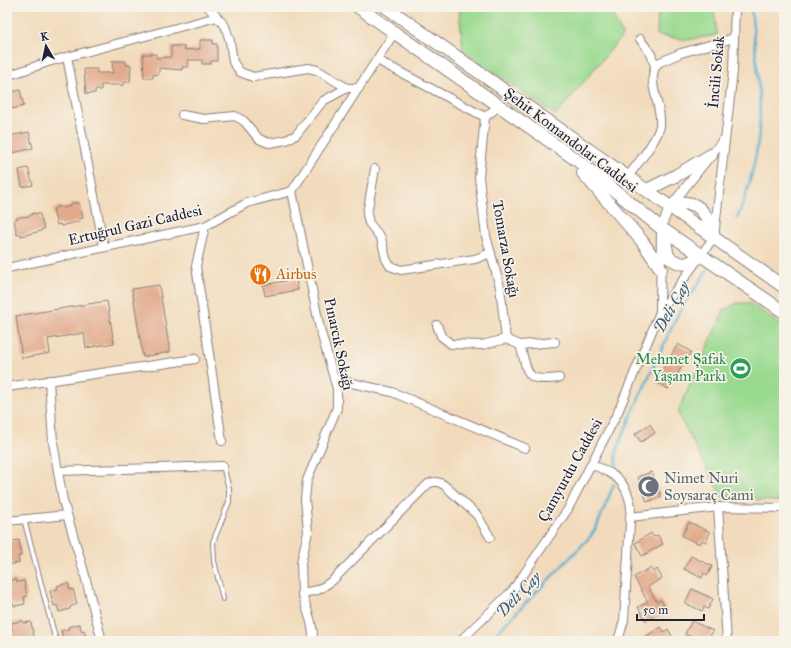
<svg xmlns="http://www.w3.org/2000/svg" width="791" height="648" font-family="'IM FELL Great Primer',serif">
  <rect width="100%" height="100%" fill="#f7f3e8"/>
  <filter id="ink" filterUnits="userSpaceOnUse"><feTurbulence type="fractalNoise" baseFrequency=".025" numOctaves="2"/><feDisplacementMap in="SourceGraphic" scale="8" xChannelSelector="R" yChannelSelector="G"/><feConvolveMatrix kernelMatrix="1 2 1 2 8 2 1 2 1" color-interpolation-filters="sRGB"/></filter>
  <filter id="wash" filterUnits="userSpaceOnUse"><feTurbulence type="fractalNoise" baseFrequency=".012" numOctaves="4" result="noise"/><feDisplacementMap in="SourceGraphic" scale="16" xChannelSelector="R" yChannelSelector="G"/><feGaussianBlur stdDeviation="0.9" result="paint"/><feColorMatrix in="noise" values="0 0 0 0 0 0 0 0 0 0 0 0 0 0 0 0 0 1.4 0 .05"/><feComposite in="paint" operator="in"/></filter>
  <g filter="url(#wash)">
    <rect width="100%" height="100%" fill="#f2dbbc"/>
    <g fill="#9ada8f" stroke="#5e7e65">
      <polygon points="459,7 608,7 623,35 556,115 463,51"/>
      <polygon points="658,7 714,7 717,35 687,40 657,35"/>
      <polygon points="737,303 750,303 784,327 784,502 722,497 679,416 679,409 724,310"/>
    </g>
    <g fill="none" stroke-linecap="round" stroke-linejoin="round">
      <g stroke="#52aed0" stroke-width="2.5">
        <path d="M737,219C750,187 759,150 760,115C760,79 754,42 751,7"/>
        <polyline points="617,470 616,455 619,444 639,398 678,314 708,269"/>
        <polyline points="489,641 590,537 597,526 614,484"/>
      </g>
    </g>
    <g id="blocks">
      <g fill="#e2ab8d">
        <polygon points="200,40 213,40 213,44 217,44 217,61 211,61 211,64 202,64 202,60 188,60 188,67 182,67 182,70 159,68 159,74 153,75 153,78 144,78 143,54 156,54 156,58 171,57 171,46 184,46 184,50 200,49"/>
        <polygon points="112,61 126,61 126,65 131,65 130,82 124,82 124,85 101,85 101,90 95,90 95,93 86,94 84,69 97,69 97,73 113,73"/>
        <polygon points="20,90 24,106 7,110 7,93"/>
        <polygon points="29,132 33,148 13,153 9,136"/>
        <polygon points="28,168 33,185 22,187 19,170"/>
        <polygon points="72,203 79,203 83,218 79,219 80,221 61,226 60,224 57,225 53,210 59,206 63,208 70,206"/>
        <polygon points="33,213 40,214 44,229 40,230 41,231 21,236 21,234 17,235 14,220 20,217 30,216"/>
        <polygon points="296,279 298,290 265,296 263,285"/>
        <polygon points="159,285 170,352 143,357 132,289"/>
        <polygon points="107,301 114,343 86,348 84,333 48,339 50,353 22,358 16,316"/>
        <polygon points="678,344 691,352 668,389 655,381"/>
        <polygon points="650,424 655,433 641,442 635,434"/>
        <polygon points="652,472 661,497 647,502 638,477"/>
        <polygon points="689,522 710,532 706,542 702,540 700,544 682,536"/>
        <polygon points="651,533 654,537 658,535 663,544 642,556 635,543"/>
        <polygon points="19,540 21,556 18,556 19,563 7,565 7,542"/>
        <polygon points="691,556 712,566 708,575 704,573 702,578 684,569"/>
        <polygon points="650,568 653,572 657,569 662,578 648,587 657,602 661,600 666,609 646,621 638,607 648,602 634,577"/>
        <polygon points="16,579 17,582 24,581 27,596 24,597 25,604 14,606 13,603 7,604 7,581"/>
        <polygon points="68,583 70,590 73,589 77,604 70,607 70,609 59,612 57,605 54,606 50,591 58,589 57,586"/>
        <polygon points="692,589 713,599 708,609 704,607 702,611 685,603"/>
        <polygon points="23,621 23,623 31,622 34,637 31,638 31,641 11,641 9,630 12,630 11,623"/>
        <polygon points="692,621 713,631 708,640 704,638 703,641 699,641 685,634"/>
        <polygon points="80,624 81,631 84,630 87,641 64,641 61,631 69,629 68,627"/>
        <polygon points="661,627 664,632 668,629 673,638 668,641 638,641"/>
      </g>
    </g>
  </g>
  <g filter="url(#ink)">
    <use href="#blocks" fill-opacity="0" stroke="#8a7e7c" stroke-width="1"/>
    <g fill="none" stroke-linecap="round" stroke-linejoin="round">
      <defs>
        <g id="service">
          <polyline points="223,466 229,489 229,502 213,542 214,561 223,599"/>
          <polyline points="24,519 56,641"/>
        </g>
        <g id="minor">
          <polyline points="208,7 225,26 230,41 233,62 240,72 253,77 308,68 317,70 347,88 359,88"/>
          <polyline points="640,39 651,54 655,66"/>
          <polyline points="67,57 104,247"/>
          <polyline points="377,60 485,117"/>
          <polyline points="7,76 48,62 217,17"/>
          <polyline points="182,115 204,119 235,116 244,121 259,139 269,143 275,142 286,140 296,135 323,101 347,88"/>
          <polyline points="485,117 479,177 486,236 500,287 506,339"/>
          <polyline points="485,117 499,106"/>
          <polyline points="375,169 367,214 369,223 381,238 386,259 390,266 401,270 475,259 491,253"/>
          <path d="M627,178C636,165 657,141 660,126C663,106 644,80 658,63L681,53L734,38"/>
          <polyline points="292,191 320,329 337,389 337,408 307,480 305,499 308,532 301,563 302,593 311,622 313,633 312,641"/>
          <polyline points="205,226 196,266 222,441"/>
          <polyline points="7,268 205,226 247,203 292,191 394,33"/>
          <polyline points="660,312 661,228 669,208 723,140"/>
          <path d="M437,325L441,336L451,344L482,345L506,339L520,345C529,375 524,382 559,378"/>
          <polyline points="520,345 555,342"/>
          <polyline points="334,379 392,392 525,448"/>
          <polyline points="49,380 53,442 63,501 84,572 102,641"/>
          <polyline points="7,387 195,359"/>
          <path d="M591,464C615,474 626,480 631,506L624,620L618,641"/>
          <polyline points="58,471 223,466"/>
          <polyline points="718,507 727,641"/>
          <polyline points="630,517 718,507 784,508"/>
          <polyline points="7,521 67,515"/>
          <path d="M302,593L318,590L332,581L428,484C434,481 438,481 444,485L477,515L490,537"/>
          <polyline points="460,641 513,590 568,509 618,412 660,312 714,237 733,71 735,7"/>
        </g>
        <g id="primary">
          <polyline points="358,7 578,161 661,228 784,312"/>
          <path d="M386,7C519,101 651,193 784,287"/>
          <polyline points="583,173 642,241 661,269"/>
          <polyline points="647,190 677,175 711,155"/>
          <path d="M669,208C674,207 680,204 685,203C704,203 709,223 714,237"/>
          <path d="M663,230L668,257C683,267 686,265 701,256"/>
        </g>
      </defs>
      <use href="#service" stroke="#8a7e7c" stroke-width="6"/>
      <use href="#minor" stroke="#8a7e7c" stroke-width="10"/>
      <use href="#primary" stroke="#8a7e7c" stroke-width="14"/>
      <use href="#service" stroke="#fff" stroke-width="4"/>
      <use href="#minor" stroke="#fff" stroke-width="8"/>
      <use href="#primary" stroke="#fff" stroke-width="12"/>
    </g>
  </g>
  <defs>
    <symbol id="restaurant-disc" viewBox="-11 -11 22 22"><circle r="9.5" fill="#e8710a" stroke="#f7f3e8"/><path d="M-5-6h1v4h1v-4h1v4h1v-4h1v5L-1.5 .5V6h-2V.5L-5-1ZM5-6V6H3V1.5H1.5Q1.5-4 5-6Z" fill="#fff"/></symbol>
    <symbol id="stadium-disc" viewBox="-11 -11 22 22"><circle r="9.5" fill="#2e9e5b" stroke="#f7f3e8"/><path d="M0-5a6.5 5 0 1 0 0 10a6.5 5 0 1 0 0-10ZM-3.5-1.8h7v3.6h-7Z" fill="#fff"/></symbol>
    <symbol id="mosque-disc" viewBox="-11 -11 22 22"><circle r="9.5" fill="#6b7280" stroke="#f7f3e8"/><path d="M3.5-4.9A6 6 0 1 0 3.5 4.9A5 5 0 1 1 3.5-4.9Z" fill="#fff"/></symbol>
  </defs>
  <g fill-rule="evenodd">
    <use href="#restaurant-disc" x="248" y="262" width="25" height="25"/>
    <use href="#stadium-disc" x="728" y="356" width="25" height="25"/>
    <use href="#mosque-disc" x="636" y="474" width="25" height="25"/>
  </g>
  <g text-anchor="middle" stroke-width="3.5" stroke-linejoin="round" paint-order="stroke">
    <g font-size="15" fill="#22223b" stroke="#f7f3e8">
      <text transform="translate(716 72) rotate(-85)" y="5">İncili Sokak</text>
      <text transform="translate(571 140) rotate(37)" y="5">Şehit Komandolar Caddesi</text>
      <text transform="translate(135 225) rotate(-13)" y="5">Ertuğrul Gazi Caddesi</text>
      <text transform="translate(506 249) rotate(80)" y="5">Tomarza Sokağı</text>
      <text transform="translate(339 344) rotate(78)" y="5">Pınarcık Sokağı</text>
      <text transform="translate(570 470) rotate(-61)" y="5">Çamyurdu Caddesi</text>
    </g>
    <g font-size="15" fill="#c56008" stroke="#f7f3e8" text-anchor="start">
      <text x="276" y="279">Airbus</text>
    </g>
    <g font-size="15" fill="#27864d" stroke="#f7f3e8" text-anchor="end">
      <text x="726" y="364">Mehmet Şafak<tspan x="726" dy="17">Yaşam Parkı</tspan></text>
    </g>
    <g font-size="15" fill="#5b616d" stroke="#f7f3e8" text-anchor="start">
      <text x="664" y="483">Nimet Nuri<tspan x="664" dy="17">Soysaraç Cami</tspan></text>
    </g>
    <g font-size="16" font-style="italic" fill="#355a77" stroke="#f7f3e8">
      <text transform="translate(671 307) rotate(-60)" y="6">Deli Çay</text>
      <text transform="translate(518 594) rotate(-46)" y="6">Deli Çay</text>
    </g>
  </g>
  <rect width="791" height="648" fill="none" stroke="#f7f3e8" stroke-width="24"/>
  <g transform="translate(46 46) rotate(351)" stroke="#f7f3e8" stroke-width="3" paint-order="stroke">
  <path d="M0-3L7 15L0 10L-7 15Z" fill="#22223b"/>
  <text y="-6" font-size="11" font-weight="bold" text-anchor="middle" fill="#22223b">K</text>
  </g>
  <path d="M637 614v6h67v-6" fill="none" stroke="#22223b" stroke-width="2"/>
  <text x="643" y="614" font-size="12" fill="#22223b" stroke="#f7f3e8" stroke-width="3" paint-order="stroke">50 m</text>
</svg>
